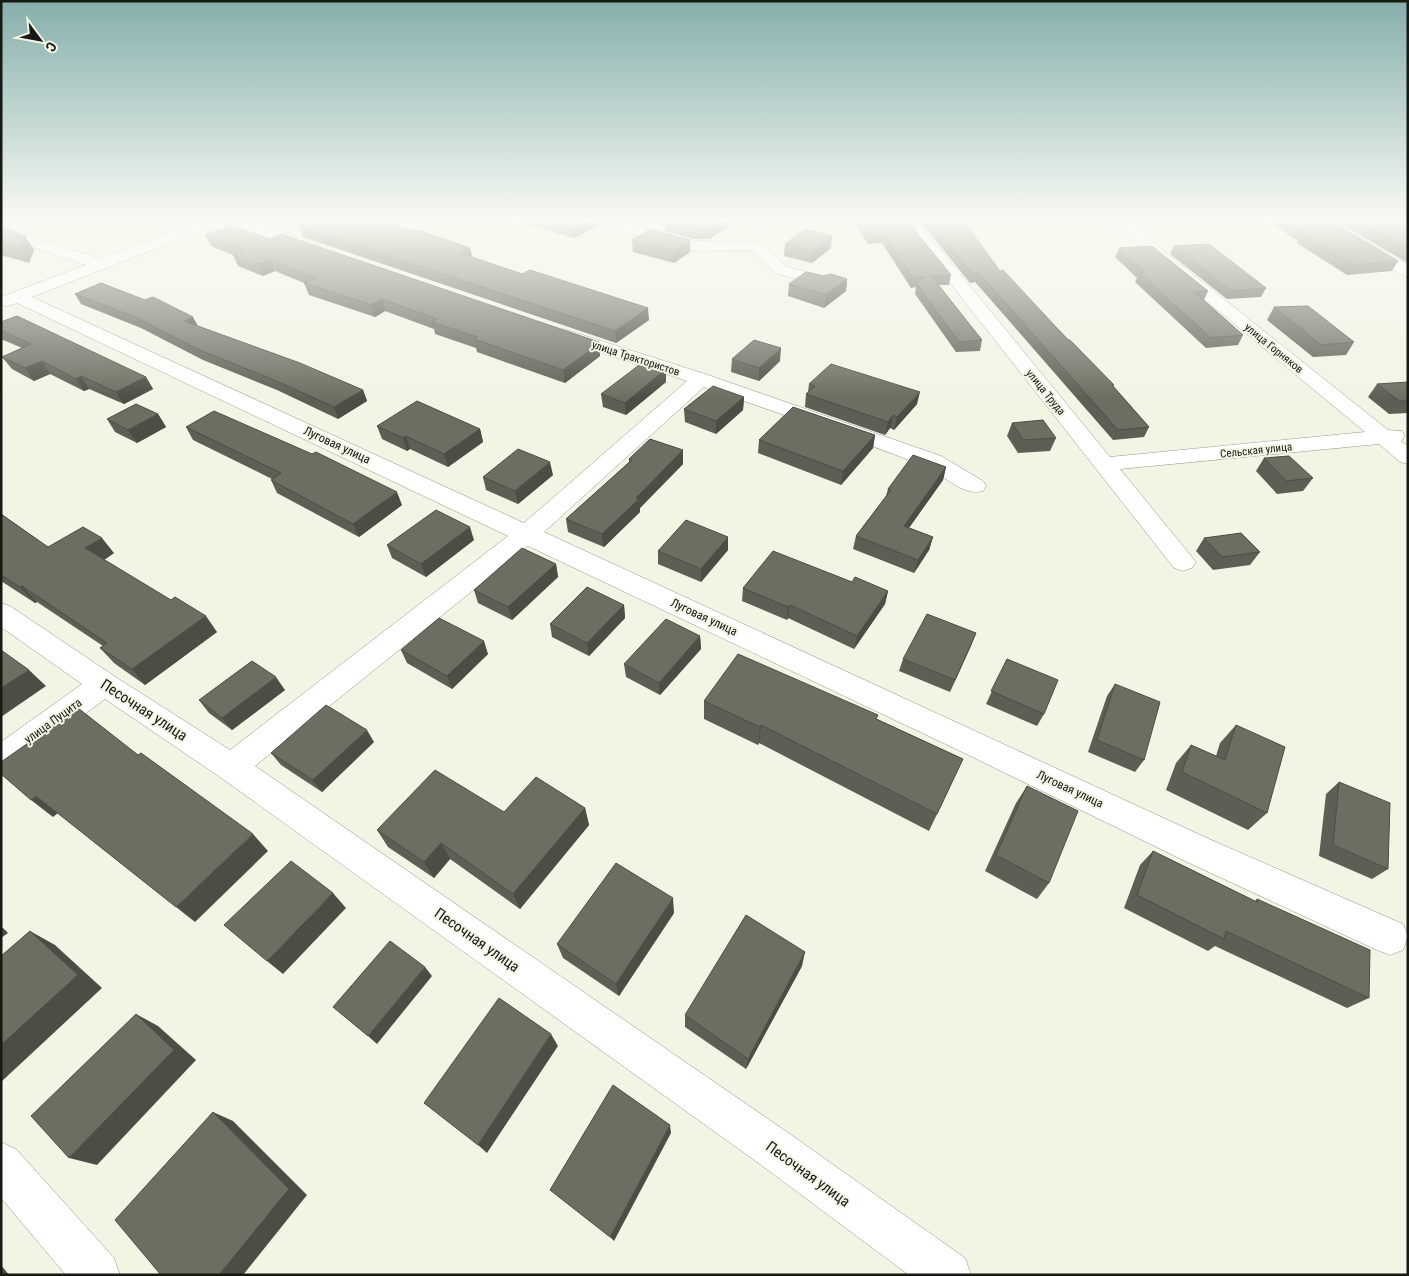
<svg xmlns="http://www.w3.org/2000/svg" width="1409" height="1276" font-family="'Roboto Condensed',sans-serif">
  <rect width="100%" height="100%" fill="#f0f5e4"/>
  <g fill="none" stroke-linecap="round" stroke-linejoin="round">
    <defs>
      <g id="minor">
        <path d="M200,221H220L218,224L32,297L524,523L687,381L558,338L555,334L558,330L564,329L708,375L941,456L983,481L986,486L983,491C961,497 942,472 922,465C850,437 777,413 704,387L544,532L1209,839L1403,924L1408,936L1403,950L1390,955L1377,950L1185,861L956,749L528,546L255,766L787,1132L965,1258L971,1275H909L757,1162L220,777L105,699L12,768L1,772V742L82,684L1,627V603L10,606L114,676L230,750L508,536L17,303L7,306L1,305V297L86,265L1,236V227L101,259Z"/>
        <polygon points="229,221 250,221 319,245 321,248 319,251 307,251 231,224"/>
        <polygon points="596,221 619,221 694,241 760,242 787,267 828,277 830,281 828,285 822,286 775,273 751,250 694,251 598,224"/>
        <polygon points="904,221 918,221 928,235 1110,457 1365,432 1110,221 1126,221 1388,430 1402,431 1405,436 1401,441 1408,446 1408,464 1400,462 1379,444 1120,469 1196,562 1192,568 1183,571 1174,568 917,241"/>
        <polygon points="1316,221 1333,221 1408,265 1408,277 1402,275 1318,224"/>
        <polygon points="1,1142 16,1149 114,1258 120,1275 66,1275 1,1198"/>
      </g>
    </defs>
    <use href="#minor" stroke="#939788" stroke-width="1"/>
    <use href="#minor" fill="#fff" fill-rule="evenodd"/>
  </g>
  <g fill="#5c5f53">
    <polygon points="516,221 597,221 598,226 574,238"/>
    <polygon points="665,221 732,221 732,224 709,239 694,239 665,231"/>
    <polygon points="853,221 909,221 917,233 951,275 949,285 939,285 982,340 980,351 956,352 915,294 916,287 911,288 882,243 868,244"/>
    <polygon points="920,221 960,221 1000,271 1114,385 1113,386 1149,427 1144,437 1113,440 983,291 975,282 970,283"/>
    <polygon points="1268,221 1331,221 1398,261 1392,271 1347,275 1297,243 1298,241"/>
    <polygon points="1336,221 1396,221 1408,227 1408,263"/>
    <polygon points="1,226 25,236 34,250 29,263 1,255"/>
    <polygon points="299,226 472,257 649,320 616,343 303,237"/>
    <polygon points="205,235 269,239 599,342 600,356 565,383 477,352 476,348 435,334 434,329 385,311 375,317 309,295 304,283 275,271 263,276 238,266 233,255 211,246"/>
    <polygon points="832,236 831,248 812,263 784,256 785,244"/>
    <polygon points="632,240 690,240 690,252 674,263 633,252"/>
    <polygon points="1174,246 1266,288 1261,297 1227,299 1170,254"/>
    <polygon points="1119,248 1208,291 1204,300 1243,335 1238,345 1206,348 1135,282 1137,278 1115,257"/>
    <polygon points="823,276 847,279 846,291 824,308 788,296 789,284"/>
    <polygon points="75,294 198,326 363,390 367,401 338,419 277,390 203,360 141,328 81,304"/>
    <polygon points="1274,307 1354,342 1346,355 1313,357 1267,320"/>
    <polygon points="1,322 146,377 153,389 124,404 89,389 84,391 50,374 34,381 12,369 2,357 22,348 1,339"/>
    <polygon points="732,359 780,361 759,381 731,372"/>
    <polygon points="666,369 666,382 626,415 603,407 601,394"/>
    <polygon points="1408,382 1408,413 1389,414 1368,397 1377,384"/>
    <polygon points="809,384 917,404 894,430 890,428 885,435 805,407 806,394 808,392"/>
    <polygon points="744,397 743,410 716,434 685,422 684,409"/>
    <polygon points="158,414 166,427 137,443 115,432 107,419"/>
    <polygon points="1012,423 1056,438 1050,451 1018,453 1007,436"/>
    <polygon points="377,426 480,429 483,442 448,467 410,449 407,451 382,439"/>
    <polygon points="186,427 402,505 359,537 277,493 271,480 272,479 193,440"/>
    <polygon points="875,435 873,448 841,485 758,453 759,440"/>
    <polygon points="683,450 683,464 640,508 640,512 604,547 568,532 566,519 629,462 629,459"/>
    <polygon points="1264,458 1313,478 1303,491 1277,494 1256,471"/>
    <polygon points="946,467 943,480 909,528 933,537 929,550 914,573 853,549 856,536 886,496 888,489"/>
    <polygon points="553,475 518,504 486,490 483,477"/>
    <polygon points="1,514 48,547 114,553 104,560 217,632 145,685 114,663 100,648 103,646 37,602 35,603 1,581"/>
    <polygon points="1204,538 1260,552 1250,565 1213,570 1196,551"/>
    <polygon points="474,540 426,577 392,558 387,545"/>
    <polygon points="728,550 701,582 658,564 658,551"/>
    <polygon points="556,564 558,577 512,620 478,603 474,590"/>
    <polygon points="852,582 888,591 885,604 854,649 788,618 787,620 742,601 743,588"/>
    <polygon points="624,605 625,618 589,656 552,637 550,624"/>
    <polygon points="976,633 950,692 899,671 903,659"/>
    <polygon points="700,636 701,649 660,695 626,677 624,664"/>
    <polygon points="401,650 488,654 452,689 407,663"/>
    <polygon points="1007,659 1044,714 1037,726 986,704"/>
    <polygon points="1115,684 1144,760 1135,772 1088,752 1107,696"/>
    <polygon points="285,690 232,730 209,713 199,700"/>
    <polygon points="704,701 877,719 963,759 929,831 759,743 758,745 704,719"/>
    <polygon points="1236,725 1267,813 1248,830 1166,790 1176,763 1191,745 1216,756 1220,743"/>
    <polygon points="374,742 322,792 281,765 271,753"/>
    <polygon points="1339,782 1388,869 1372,879 1319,856 1326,794"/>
    <polygon points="1027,786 1049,883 1037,899 985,871 1016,803"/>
    <polygon points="585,808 589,825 520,909 450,859 434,878 388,847 377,830 504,812"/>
    <polygon points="1153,851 1255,901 1257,899 1369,998 1347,1008 1215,946 1208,951 1124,908 1140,865"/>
    <polygon points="674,913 619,996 563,958 557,944"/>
    <polygon points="802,966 746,1069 685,1027 685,1015"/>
  </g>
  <g fill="#4b4e44">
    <polygon points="585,221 597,221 598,226 574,238 573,227"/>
    <polygon points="720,221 732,221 732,224 709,239 709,228"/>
    <polygon points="25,236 34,250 29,263 20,249"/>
    <polygon points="832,236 831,248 812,263 813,251"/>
    <polygon points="690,240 690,252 674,263 674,251"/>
    <polygon points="470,248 473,259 460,253"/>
    <polygon points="270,259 275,271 263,276 258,264"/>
    <polygon points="847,279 846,291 824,308 826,295"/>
    <polygon points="382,299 385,311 375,317 371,305"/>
    <polygon points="648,308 649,320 616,343 615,331"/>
    <polygon points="193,317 199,328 184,321"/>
    <polygon points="599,342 600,356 565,383 563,370"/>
    <polygon points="781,348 780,361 759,381 759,368"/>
    <polygon points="42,361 50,374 34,381 25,368"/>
    <polygon points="666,369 666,382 626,415 625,403"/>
    <polygon points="81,376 89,389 84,391 76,379"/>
    <polygon points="146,377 153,389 124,404 116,392"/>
    <polygon points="363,390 367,401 338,419 334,407"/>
    <polygon points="920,392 917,404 894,430 897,417"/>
    <polygon points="744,397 743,410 716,434 716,421"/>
    <polygon points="158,414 166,427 137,443 128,430"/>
    <polygon points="893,415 890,428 885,435 888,422"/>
    <polygon points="480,429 483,442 448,467 444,454"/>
    <polygon points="875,435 873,448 841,485 843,471"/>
    <polygon points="406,436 410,449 407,451 403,438"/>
    <polygon points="683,450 683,464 640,508 640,512 604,547 602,534 636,498"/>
    <polygon points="550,462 553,475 518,504 515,491"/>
    <polygon points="946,467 943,480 901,539 904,526"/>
    <polygon points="397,492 402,505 359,537 353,524"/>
    <polygon points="470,527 474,540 426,577 421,564"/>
    <polygon points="728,537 728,550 701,582 701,569"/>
    <polygon points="933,537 929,550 914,573 918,560"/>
    <polygon points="102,538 114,553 98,564 85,548"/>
    <polygon points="556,564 558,577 512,620 508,607"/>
    <polygon points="22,586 37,602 35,603 20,587"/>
    <polygon points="888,591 885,604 854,649 857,636"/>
    <polygon points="624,605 625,618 589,656 587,643"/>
    <polygon points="790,605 788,618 787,620 788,607"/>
    <polygon points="206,616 217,632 145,685 132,669"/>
    <polygon points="976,633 971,646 950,692 955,680"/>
    <polygon points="700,636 701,649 660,695 659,683"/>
    <polygon points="484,641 488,654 452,689 447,676"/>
    <polygon points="29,670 46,686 1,717 1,688"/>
    <polygon points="276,677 285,690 232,730 222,718"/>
    <polygon points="761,725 759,743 758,745 760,727"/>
    <polygon points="367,730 374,742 322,792 313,780"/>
    <polygon points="36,796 58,813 53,817 31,800"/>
    <polygon points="585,808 589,825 520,909 513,894"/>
    <polygon points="253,834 268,851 195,922 176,907"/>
    <polygon points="441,843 450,859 434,878 424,862"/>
    <polygon points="333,893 346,908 283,974 267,961"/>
    <polygon points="673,898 674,913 619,996 616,984"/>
    <polygon points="1,926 8,933 1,938"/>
    <polygon points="30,931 55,945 102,988 1,1082 1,1045"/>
    <polygon points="805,952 802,966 746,1069 748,1059"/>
    <polygon points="425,967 432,976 377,1044 368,1036"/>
    <polygon points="136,1014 158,1026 196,1060 97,1165 69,1158"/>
    <polygon points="551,1034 558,1046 487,1153 478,1145"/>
    <polygon points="213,1112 233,1121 307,1195 243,1275 219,1275"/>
    <polygon points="670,1125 671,1133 614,1241 610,1237"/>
    <polygon points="1,1265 9,1275 1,1275"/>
  </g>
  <g fill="#6b6f61" stroke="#4b4e44">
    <polygon points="311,221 382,221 416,231 418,230 470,248 460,253 522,274 530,270 648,308 615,331 299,226"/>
    <polygon points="551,221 585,221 573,227"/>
    <polygon points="667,221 720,221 709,228 694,228"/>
    <polygon points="860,221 909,221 917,233 951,275 931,276 982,340 959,342 917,284 926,277 913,278 884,234 869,235"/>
    <polygon points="929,221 960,221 961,223 965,223 1000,271 1003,270 1068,340 1070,340 1114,385 1112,385 1149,427 1118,430 986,281 978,273 972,273"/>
    <polygon points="1288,221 1331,221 1398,261 1353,265 1302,234 1307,233"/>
    <polygon points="1359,221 1396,221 1408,227 1408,249"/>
    <polygon points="231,225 269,239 281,234 599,342 597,343 599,344 563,370 474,339 477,337 432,322 437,319 382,299 371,305 304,283 316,278 270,259 258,264 233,255 244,250 205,235"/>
    <polygon points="1,226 25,236 20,249 1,243"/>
    <polygon points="650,229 690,240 674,251 632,240"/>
    <polygon points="805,229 832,236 813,251 785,244"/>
    <polygon points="1209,244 1266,288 1231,291 1174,246"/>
    <polygon points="1152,246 1208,291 1194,292 1243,335 1211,338 1139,273 1145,272 1119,248"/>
    <polygon points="806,272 823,276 831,274 847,279 826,295 789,284"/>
    <polygon points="101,283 145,300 153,297 193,317 184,321 300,363 363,390 334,407 272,379 197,349 135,317 75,294"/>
    <polygon points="1308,306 1354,342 1321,345 1274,307"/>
    <polygon points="17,316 146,377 116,392 81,376 76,379 42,361 25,368 2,357 31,344 1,330 1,322"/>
    <polygon points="754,340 781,348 759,368 732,359"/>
    <polygon points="643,362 666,369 625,403 601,394"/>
    <polygon points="831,364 920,392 897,417 893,415 888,422 806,394 815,386 809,384"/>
    <polygon points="1408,382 1408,401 1399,401 1377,384"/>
    <polygon points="713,386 744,397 716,421 684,409"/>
    <polygon points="417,401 480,429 444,454 406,436 403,438 377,426"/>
    <polygon points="136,404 158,414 128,430 107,419"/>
    <polygon points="793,407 875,435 843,471 759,440"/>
    <polygon points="214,411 312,454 316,452 397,492 353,524 271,480 281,473 186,427"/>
    <polygon points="1043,420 1056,438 1023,440 1012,423"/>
    <polygon points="650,439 683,450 636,498 639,499 602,534 566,519 632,460 629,459"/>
    <polygon points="518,449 550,462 515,491 483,477"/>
    <polygon points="913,455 946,467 904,526 933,537 918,560 856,536 891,490 888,489"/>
    <polygon points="1289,456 1313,478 1286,481 1264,458"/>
    <polygon points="436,510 470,527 421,564 387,545"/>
    <polygon points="1,514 48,547 83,527 102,538 85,548 171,600 175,597 206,616 132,669 100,648 107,643 22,586 20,587 1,575"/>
    <polygon points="686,520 728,537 701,569 658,551"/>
    <polygon points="1241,533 1260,552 1222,557 1204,538"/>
    <polygon points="522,548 556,564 508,607 474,590"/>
    <polygon points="773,551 852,582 855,577 888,591 857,636 790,605 788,607 743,588"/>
    <polygon points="587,587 624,605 587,643 550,624"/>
    <polygon points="927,614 976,633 955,680 903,659"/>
    <polygon points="439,618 484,641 447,676 401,650"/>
    <polygon points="666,619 700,636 659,683 624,664"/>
    <polygon points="1,650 29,670 1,688"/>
    <polygon points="738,654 878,715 876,719 963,759 937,814 761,725 760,727 704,701"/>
    <polygon points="1007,659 1058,680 1044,714 991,691"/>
    <polygon points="252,661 276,677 222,718 199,700"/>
    <polygon points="1115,684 1160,702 1144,760 1097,740"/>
    <polygon points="326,705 367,730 313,780 271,753"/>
    <polygon points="78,708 138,755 141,753 253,834 176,907 36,796 31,800 1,774 1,762"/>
    <polygon points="1236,725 1285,747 1267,813 1182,772 1191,745 1225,760"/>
    <polygon points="435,770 504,812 536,777 585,808 513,894 441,843 424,862 377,830"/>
    <polygon points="1339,782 1390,803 1388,869 1333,845"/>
    <polygon points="1027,786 1078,811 1049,883 996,855"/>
    <polygon points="1153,851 1257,902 1257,899 1370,950 1369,998 1226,931 1224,939 1137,895"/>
    <polygon points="291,861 333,893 267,961 224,925"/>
    <polygon points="616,863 673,898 616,984 557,944"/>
    <polygon points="746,915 805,952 748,1059 685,1015"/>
    <polygon points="30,931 78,975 1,1045 1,956"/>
    <polygon points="390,941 425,967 368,1036 333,1007"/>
    <polygon points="499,998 551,1034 478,1145 424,1103"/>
    <polygon points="136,1014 174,1050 69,1158 31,1116"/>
    <polygon points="613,1085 670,1125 610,1237 550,1190"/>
    <polygon points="213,1112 289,1189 219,1275 161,1275 115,1220"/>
  </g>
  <linearGradient id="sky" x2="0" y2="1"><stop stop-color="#85aeac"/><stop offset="0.55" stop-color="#f8faf3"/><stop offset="1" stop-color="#f8faf3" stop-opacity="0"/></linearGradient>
  <rect width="1409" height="399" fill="url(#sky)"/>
  <g text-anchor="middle" stroke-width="4" stroke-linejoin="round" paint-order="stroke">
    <g font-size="11" fill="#171913" stroke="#f0f5e4">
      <text transform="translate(1274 348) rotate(39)" y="4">улица Горняков</text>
      <text transform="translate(636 358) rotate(18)" y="4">улица Трактористов</text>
      <text transform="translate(1046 392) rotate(51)" y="4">улица Труда</text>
      <text transform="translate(1256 450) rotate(-6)" y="4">Сельская улица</text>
    </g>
    <g font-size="12" fill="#171913" stroke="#f0f5e4">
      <text transform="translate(337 445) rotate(25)" y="4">Луговая улица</text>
      <text transform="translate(704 617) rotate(25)" y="4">Луговая улица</text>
      <text transform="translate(53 721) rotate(-36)" y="4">улица Пуцита</text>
      <text transform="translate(1070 789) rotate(25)" y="4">Луговая улица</text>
    </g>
    <g font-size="15" fill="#171913" stroke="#f0f5e4">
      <text transform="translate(144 710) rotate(33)" y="5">Песочная улица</text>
      <text transform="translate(477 940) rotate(35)" y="5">Песочная улица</text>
      <text transform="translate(808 1174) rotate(36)" y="5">Песочная улица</text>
    </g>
  </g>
  <rect width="1409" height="1276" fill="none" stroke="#171913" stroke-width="5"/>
  <g transform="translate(40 40) rotate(122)" stroke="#f0f5e4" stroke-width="4" paint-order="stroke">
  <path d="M0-4L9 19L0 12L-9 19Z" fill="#171913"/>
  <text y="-8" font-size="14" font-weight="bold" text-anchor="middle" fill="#171913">С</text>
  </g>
</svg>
